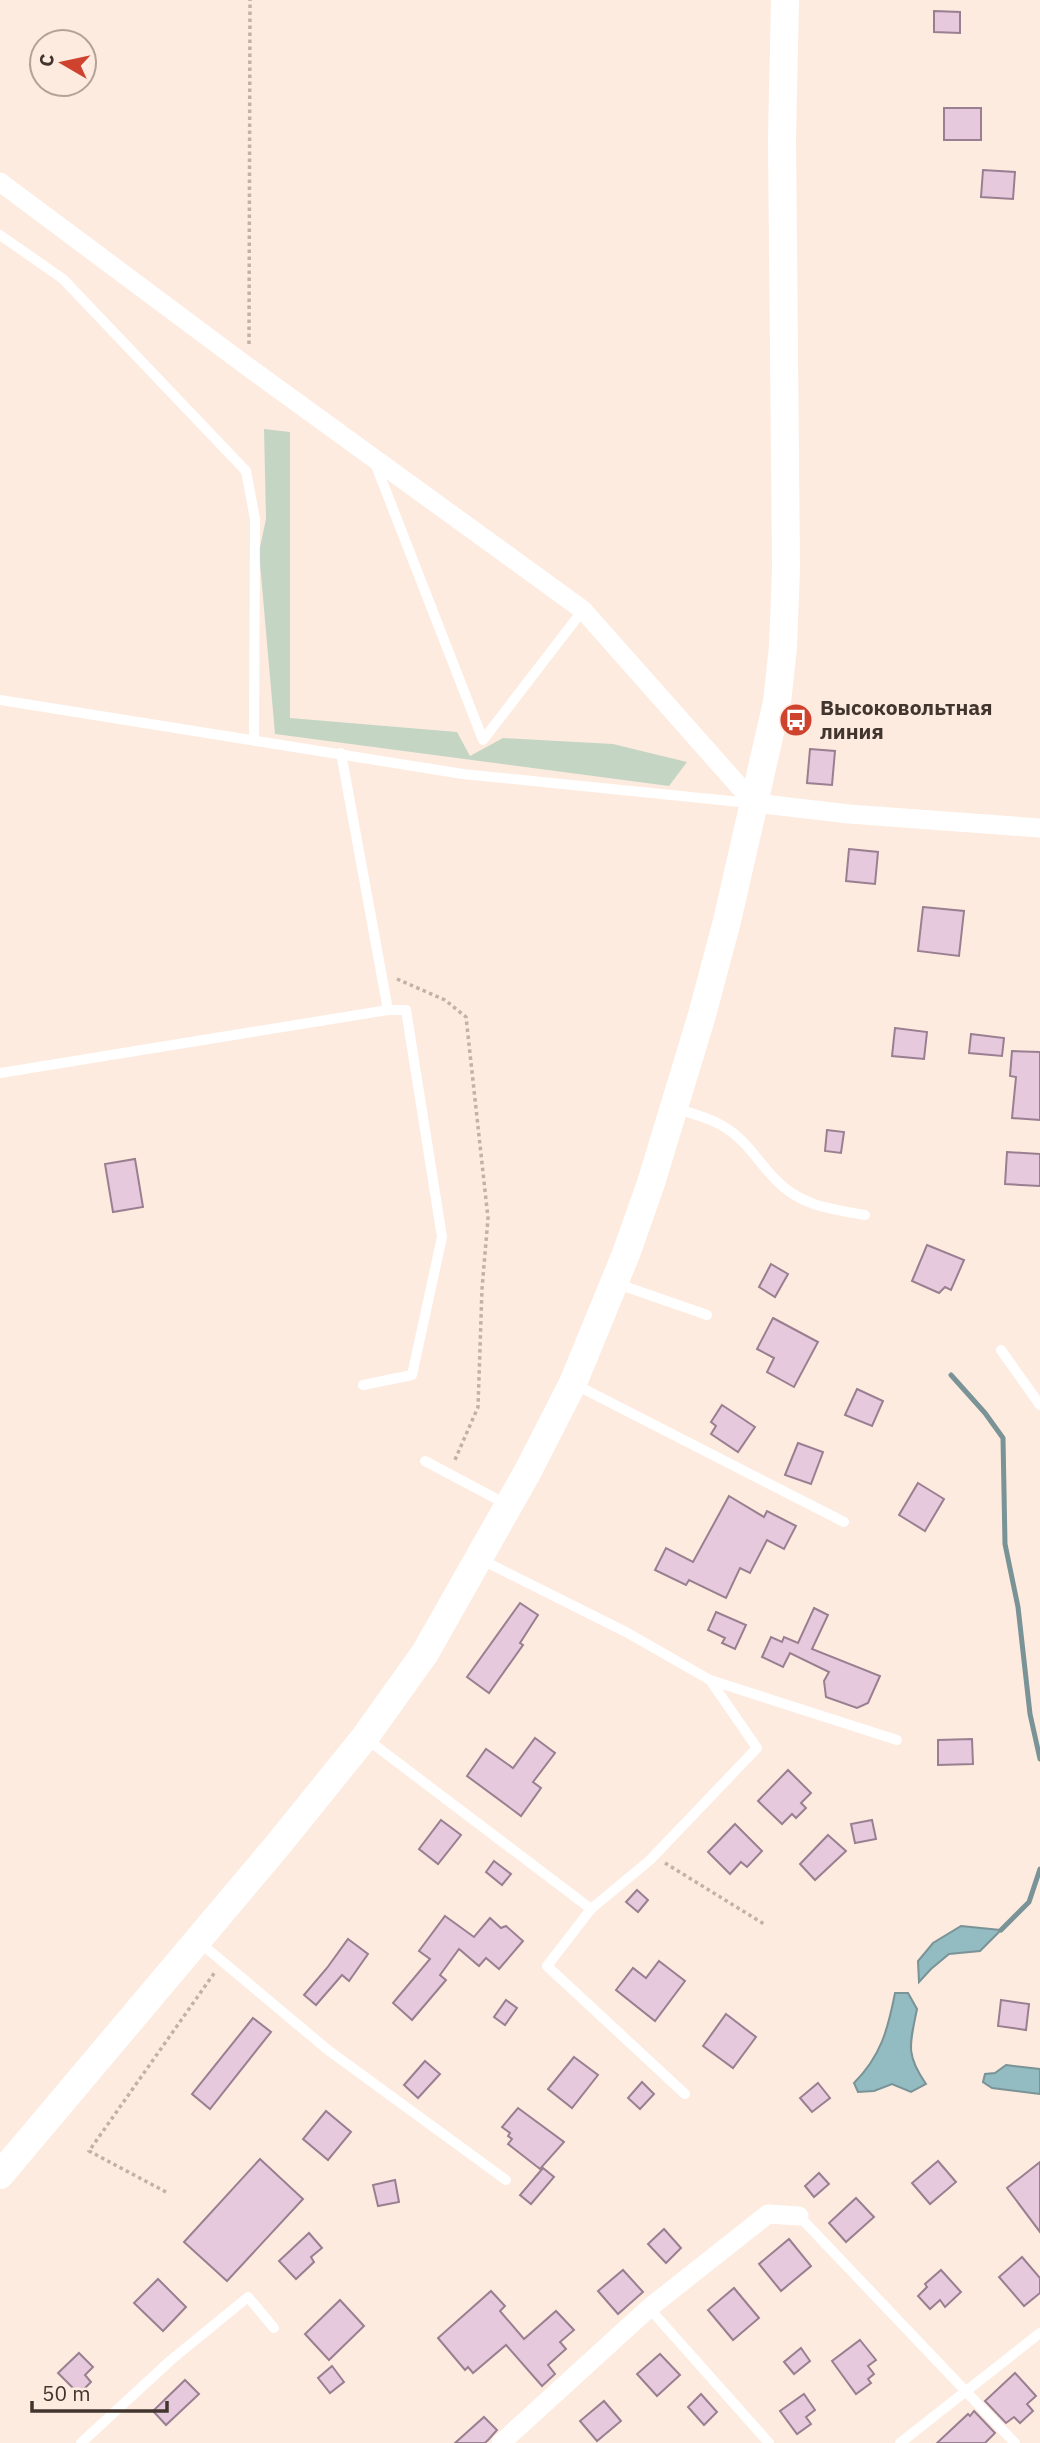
<svg xmlns="http://www.w3.org/2000/svg" width="1040" height="2443" font-family="'IBM Plex Sans',sans-serif">
  <rect width="100%" height="100%" fill="#fdebdf"/>
  <polygon fill="#c5d5c4" points="264,429 290,432 290,718 457,732 470,756 503,738 613,744 687,762 669,786 275,734 259,552 266,519"/>
  <g fill="#92bbc2" stroke="#7a9396" stroke-width="2">
    <polygon points="961,1926 1001,1930 980,1951 949,1954 931,1969 919,1982 918,1961 933,1943"/>
    <path d="M895,1993H908L917,2009C910,2044 905,2054 926,2084L911,2092L892,2084L874,2091L858,2092L854,2083C881,2056 888,2029 895,1993Z"/>
    <polygon points="1006,2065 1040,2069 1040,2094 992,2088 983,2082 985,2074 995,2073"/>
  </g>
  <g fill="none" stroke-linecap="round" stroke-linejoin="round">
    <g stroke="#7a9396" stroke-width="5">
      <polyline points="951,1375 985,1413 1003,1438 1005,1544 1018,1607 1030,1714 1040,1759"/>
      <polyline points="1001,1930 1029,1902 1040,1869"/>
    </g>
  </g>
  <g fill="#e6c9dc" stroke="#9a7f91" stroke-width="2">
    <polygon points="934,11 960,12 960,33 934,32"/>
    <rect x="944" y="108" width="37" height="32"/>
    <polygon points="983,170 1015,172 1013,199 981,197"/>
    <polygon points="810,749 835,751 832,785 807,783"/>
    <polygon points="849,849 878,852 875,884 846,881"/>
    <polygon points="923,907 964,911 959,956 918,951"/>
    <polygon points="895,1028 927,1032 924,1059 892,1056"/>
    <polygon points="971,1034 1004,1038 1002,1056 969,1053"/>
    <polygon points="1012,1051 1040,1052 1040,1120 1012,1118 1016,1077 1010,1076"/>
    <polygon points="827,1130 844,1132 841,1153 825,1151"/>
    <polygon points="1007,1152 1040,1154 1040,1186 1005,1184"/>
    <polygon points="135,1159 143,1207 113,1212 105,1164"/>
    <polygon points="927,1245 964,1260 951,1290 945,1287 939,1293 912,1281"/>
    <polygon points="771,1264 788,1274 775,1297 759,1287"/>
    <polygon points="773,1318 818,1342 794,1387 767,1372 774,1358 757,1349"/>
    <polygon points="857,1389 883,1401 872,1426 845,1415"/>
    <polygon points="722,1405 755,1427 738,1452 711,1434 716,1426 711,1422"/>
    <polygon points="798,1443 823,1452 811,1484 785,1475"/>
    <polygon points="918,1483 944,1499 925,1531 899,1515"/>
    <polygon points="729,1496 764,1517 767,1511 796,1526 784,1549 767,1540 750,1573 740,1568 726,1598 689,1580 686,1585 655,1570 666,1548 693,1562"/>
    <polygon points="520,1603 538,1615 520,1643 523,1645 489,1693 467,1677"/>
    <polygon points="814,1608 828,1615 812,1649 880,1676 868,1703 857,1708 826,1697 824,1681 829,1672 790,1653 783,1667 762,1657 771,1637 782,1642 784,1637 798,1643"/>
    <polygon points="716,1612 746,1625 735,1649 722,1643 725,1638 708,1630"/>
    <polygon points="535,1738 555,1753 533,1782 541,1788 521,1816 467,1776 486,1749 513,1768"/>
    <polygon points="972,1739 973,1764 938,1765 938,1740"/>
    <polygon points="788,1770 811,1793 801,1803 806,1808 796,1818 792,1814 782,1824 758,1801"/>
    <polygon points="441,1820 461,1835 438,1864 419,1849"/>
    <polygon points="872,1820 876,1839 855,1843 851,1824"/>
    <polygon points="735,1824 762,1851 747,1867 741,1862 730,1874 708,1852"/>
    <polygon points="828,1835 846,1851 815,1880 800,1864"/>
    <polygon points="494,1861 511,1874 502,1885 486,1872"/>
    <polygon points="637,1890 648,1900 638,1912 626,1902"/>
    <polygon points="445,1916 474,1937 490,1918 501,1928 506,1926 523,1941 499,1969 486,1958 479,1966 459,1949 440,1975 446,1980 412,2020 393,2003 430,1959 419,1951"/>
    <polygon points="348,1939 368,1954 349,1981 342,1975 316,2005 304,1995 327,1968"/>
    <polygon points="659,1961 685,1981 655,2021 616,1990 633,1968 646,1978"/>
    <polygon points="506,2000 517,2008 505,2025 494,2017"/>
    <polygon points="1001,2000 1029,2004 1026,2030 998,2026"/>
    <polygon points="726,2014 756,2037 733,2068 703,2046"/>
    <polygon points="253,2018 271,2032 210,2109 192,2094"/>
    <polygon points="574,2057 598,2075 572,2108 548,2089"/>
    <polygon points="425,2061 440,2074 418,2098 404,2085"/>
    <polygon points="642,2082 654,2094 640,2109 628,2098"/>
    <polygon points="818,2083 830,2098 812,2112 800,2098"/>
    <polygon points="518,2108 564,2142 540,2169 508,2144 512,2139 508,2136 510,2133 502,2127"/>
    <polygon points="326,2111 351,2132 328,2160 303,2139"/>
    <polygon points="260,2159 303,2199 227,2281 184,2242"/>
    <polygon points="938,2161 956,2182 930,2204 912,2183"/>
    <polygon points="1040,2162 1040,2232 1007,2188"/>
    <polygon points="543,2168 554,2177 531,2204 520,2195"/>
    <polygon points="819,2173 829,2184 814,2197 805,2186"/>
    <polygon points="395,2180 399,2202 378,2206 373,2185"/>
    <polygon points="856,2198 874,2217 846,2242 829,2223"/>
    <polygon points="664,2229 681,2248 666,2263 648,2244"/>
    <polygon points="309,2233 322,2248 311,2257 314,2262 296,2279 279,2261"/>
    <polygon points="789,2239 811,2266 781,2291 759,2264"/>
    <polygon points="1022,2257 1040,2278 1040,2293 1024,2306 999,2277"/>
    <polygon points="623,2270 643,2292 618,2314 598,2291"/>
    <polygon points="941,2270 961,2292 945,2307 940,2300 930,2309 918,2296 927,2287 925,2284"/>
    <polygon points="158,2279 186,2307 163,2331 134,2303"/>
    <polygon points="734,2288 759,2318 733,2340 708,2310"/>
    <polygon points="491,2291 505,2306 500,2311 524,2339 556,2311 574,2330 560,2342 566,2349 548,2365 555,2374 542,2386 506,2345 473,2373 468,2367 465,2370 438,2338"/>
    <polygon points="340,2300 364,2326 329,2360 305,2334"/>
    <polygon points="860,2340 876,2360 868,2366 874,2374 868,2379 871,2383 856,2394 832,2361"/>
    <polygon points="801,2348 810,2361 794,2374 784,2362"/>
    <polygon points="79,2353 93,2367 85,2375 91,2382 79,2394 58,2373"/>
    <polygon points="660,2354 680,2375 657,2396 637,2374"/>
    <polygon points="332,2366 344,2382 330,2393 318,2378"/>
    <polygon points="1015,2373 1036,2396 1027,2404 1033,2411 1020,2423 1014,2417 1006,2423 985,2401"/>
    <polygon points="185,2380 199,2394 166,2425 153,2411"/>
    <polygon points="701,2394 717,2412 704,2425 688,2407"/>
    <polygon points="804,2394 815,2410 806,2417 811,2424 797,2434 780,2411"/>
    <polygon points="604,2401 621,2421 597,2441 580,2421"/>
    <polygon points="974,2411 995,2433 985,2443 937,2443 968,2414 970,2416"/>
    <polygon points="484,2417 497,2430 489,2439 485,2443 455,2443"/>
  </g>
  <g fill="none" stroke-linecap="round" stroke-linejoin="round">
    <g stroke="#c1b1a6" stroke-width="3.5" stroke-dasharray="3.5 3.5" stroke-linecap="butt">
      <polyline points="249,344 250,0"/>
      <polyline points="397,979 445,1000 466,1017 488,1218 482,1289 478,1407 454,1462"/>
      <polyline points="665,1863 764,1924"/>
      <polyline points="166,2192 89,2151 215,1972"/>
    </g>
    <g stroke="#fff" stroke-width="10">
      <polyline points="0,235 63,279 246,471 255,519 254,740"/>
      <polyline points="375,463 483,740 583,610"/>
      <polyline points="0,700 463,774 750,803"/>
      <polyline points="0,1073 388,1010 341,753"/>
      <path d="M675,1108C692,1114 712,1118 726,1128C747,1141 758,1162 775,1179C800,1206 831,1209 865,1215"/>
      <polyline points="615,1283 707,1315"/>
      <polyline points="1001,1350 1040,1405"/>
      <polyline points="363,1385 412,1375 442,1237 406,1010 388,1010"/>
      <polyline points="576,1385 844,1522"/>
      <polyline points="425,1461 508,1505"/>
      <polyline points="480,1559 626,1632 710,1680 757,1748 650,1860 591,1909"/>
      <polyline points="710,1680 897,1740"/>
      <polyline points="368,1740 591,1909 547,1966 685,2094"/>
      <polyline points="198,1941 328,2050 506,2180"/>
      <polyline points="799,2216 1015,2443"/>
      <polyline points="649,2308 769,2443"/>
      <polyline points="81,2443 171,2360 248,2297 274,2328"/>
      <polyline points="900,2443 1040,2333"/>
    </g>
    <g stroke="#fff" stroke-width="19">
      <polyline points="0,182 248,367 583,610 754,803 849,814 1040,828"/>
      <polyline points="501,2443 649,2308 768,2214 799,2216"/>
    </g>
    <polyline stroke="#fff" stroke-width="28" points="0,2175 277,1846 365,1737 425,1653 528,1471 573,1383 626,1254 651,1183 702,1015 727,921 777,702 783,647 786,568 782,138 785,0"/>
  </g>
  <defs>
    <symbol id="bus-disc" viewBox="-11 -11 22 22"><circle r="9.5" fill="#cf432e" stroke="#fdebdf"/><path d="M-5-6H5V4H4V6H2V4H-2V6H-4V4H-5ZM-3.5-4V0h7V-4ZM-3.5 1.2v1.5H-2V1.2ZM2 1.2v1.5H3.5V1.2Z" fill="#fff"/></symbol>
  </defs>
  <g fill-rule="evenodd">
    <use href="#bus-disc" x="777" y="701" width="38" height="38"/>
  </g>
  <g text-anchor="middle" stroke-width="5" stroke-linejoin="round" paint-order="stroke">
    <g font-size="21" font-weight="bold" fill="#41352e" stroke="#fdebdf" text-anchor="start">
      <text x="820" y="715">Высоковольтная<tspan x="820" dy="24">линия</tspan></text>
    </g>
  </g>
  <g transform="translate(63 63) rotate(279)"><circle r="33" fill="#fdebdf" stroke="#b2a298" stroke-width="2"/>
  <path d="M0-5L12 26L0 18L-12 26Z" fill="#cf432e"/>
  <text y="-10" font-size="19" font-weight="bold" text-anchor="middle" fill="#41352e">С</text>
  </g>
  <path d="M32 2401v10h135v-10" fill="none" stroke="#41352e" stroke-width="3.5"/>
  <text x="42" y="2401" font-size="21" fill="#41352e" stroke="#fdebdf" stroke-width="5" paint-order="stroke">50 m</text>
</svg>
